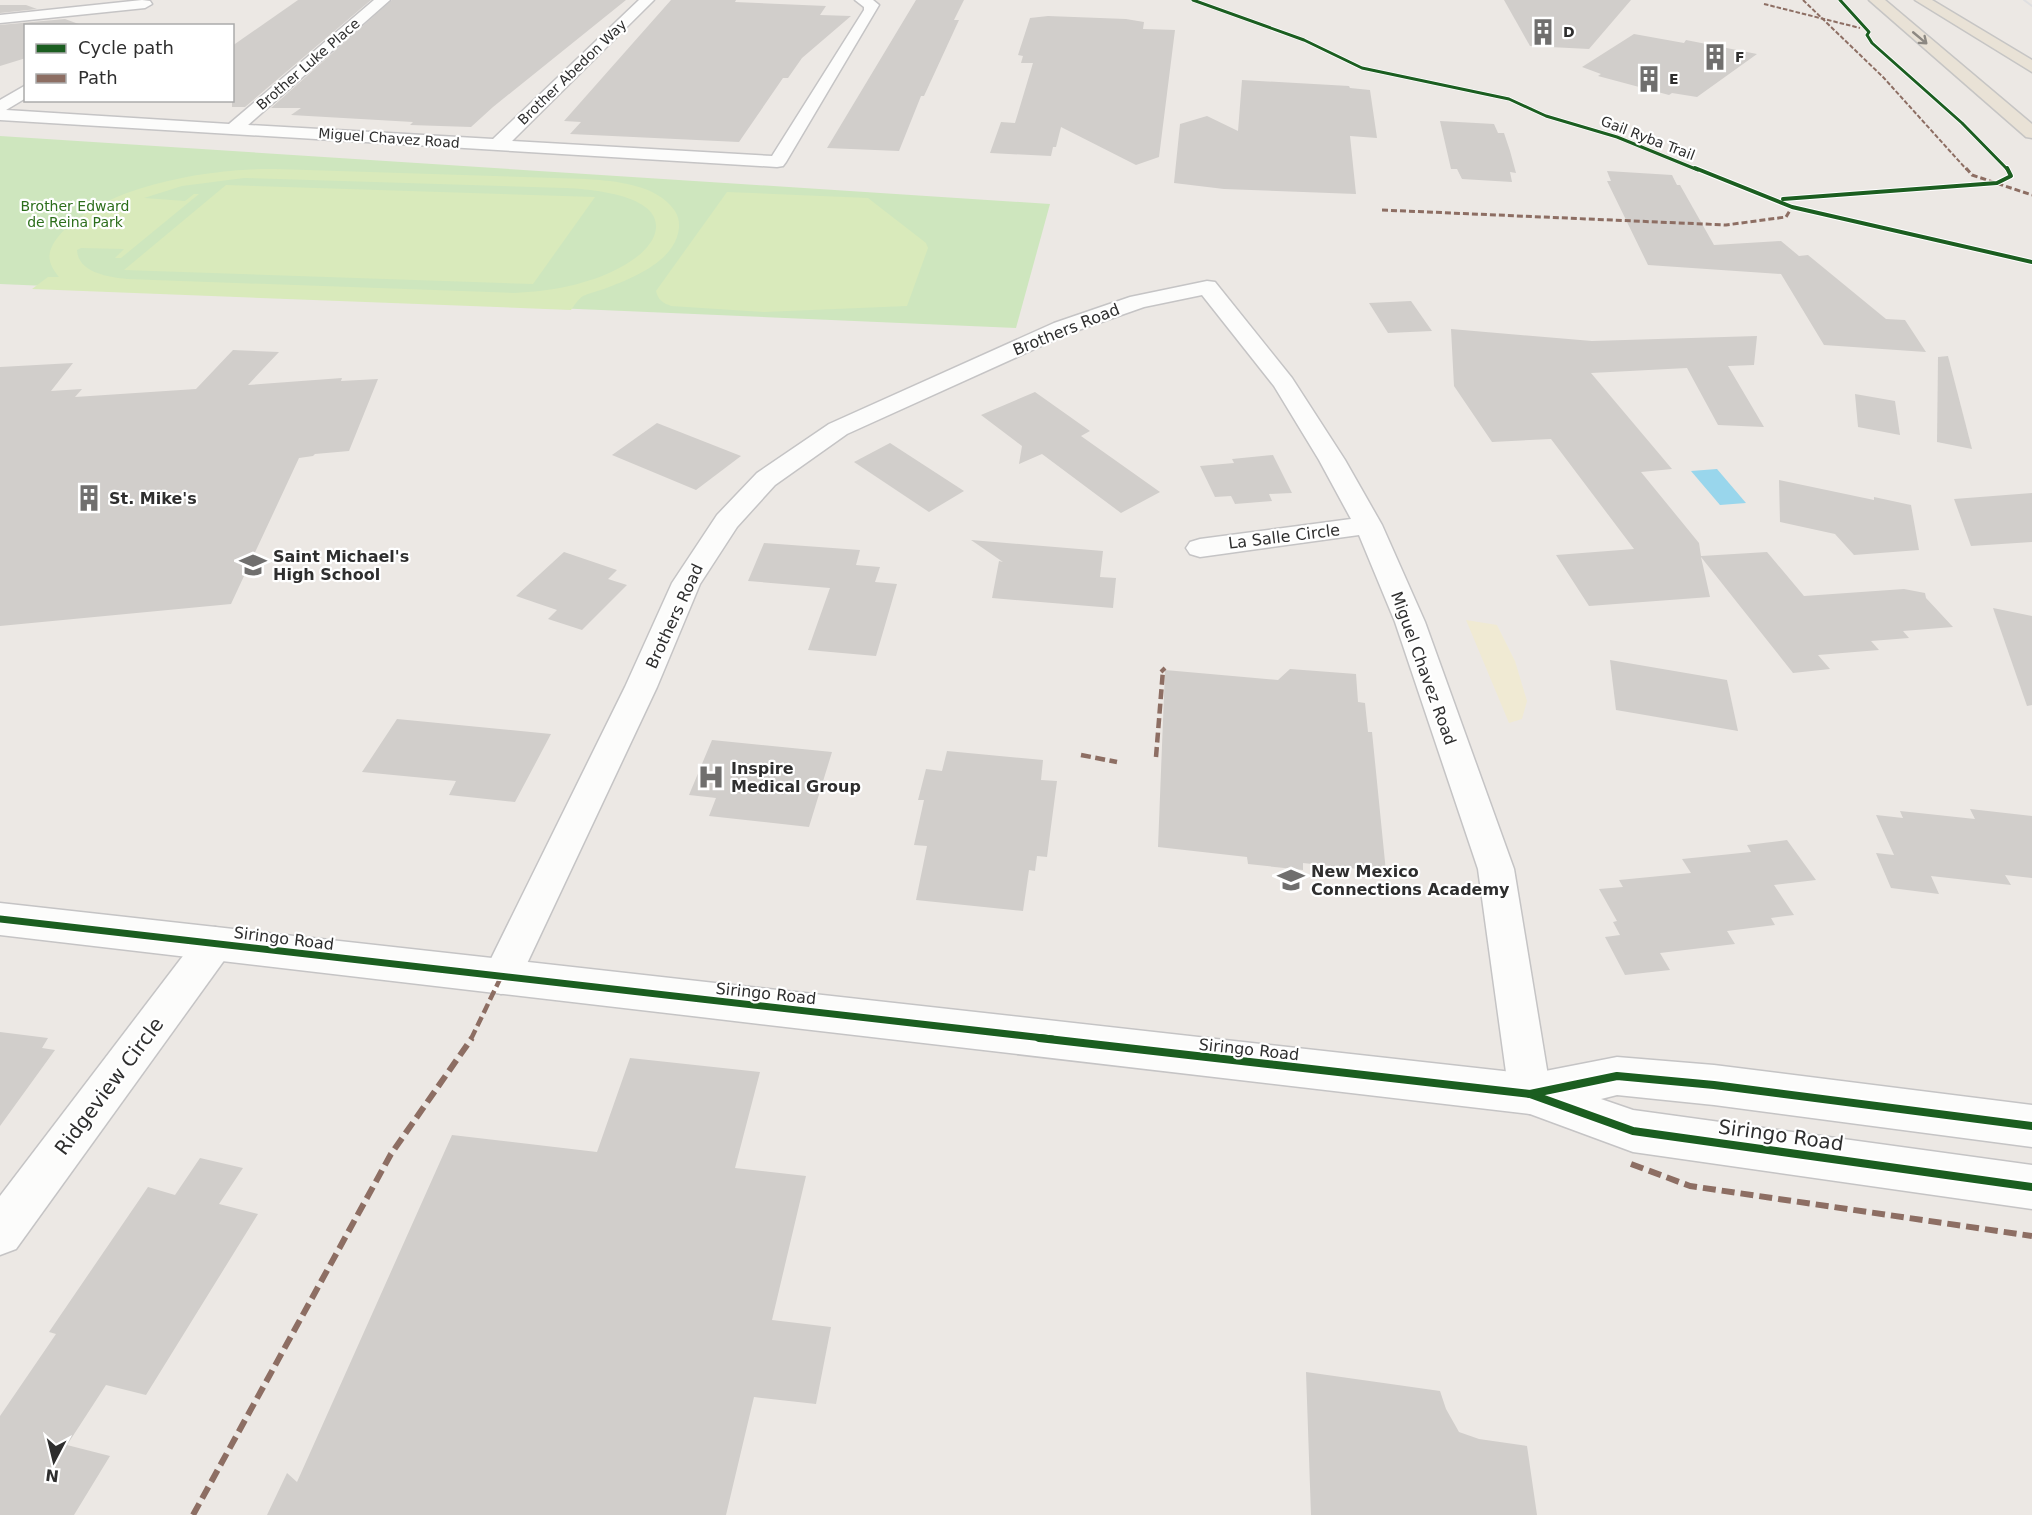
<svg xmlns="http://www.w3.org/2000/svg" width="2032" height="1515" font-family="'DejaVu Sans',sans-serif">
  <rect width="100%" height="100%" fill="#ece8e4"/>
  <polygon fill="#cee6be" points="0,136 1050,204 1016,328 0,284"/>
  <polygon fill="#f0ead3" points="1466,620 1497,625 1515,661 1527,701 1522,719 1509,723"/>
  <g fill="#d9eabb" fill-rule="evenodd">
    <path d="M276,169L586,179C615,181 657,184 675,211C680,219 680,228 677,237C667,265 630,279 604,289C598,291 589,293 583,296C578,299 574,306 571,310L32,289L48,277H59C47,263 46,252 58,237C101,185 212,168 276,169ZM244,178L565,188C589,189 670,195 654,236C648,250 634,260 621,267C588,285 551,291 514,293L127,279C109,277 78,273 77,250L81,248L124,249L115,258H121L199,194H194L185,201L144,198L182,186Z"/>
    <polygon points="226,185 595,197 533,284 124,270"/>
    <path d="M727,192L868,198L926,243L928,248L907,306L764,312L671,306C663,303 658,300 656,291Z"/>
  </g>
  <polygon fill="#99d6ec" points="1717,469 1746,503 1720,505 1691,471"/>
  <g fill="#d1cecb">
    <polygon points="298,0 371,0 245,107 232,107 232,46"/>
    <polygon points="392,0 626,0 493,107 471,127 410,125 413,122 291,115 301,108 271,108"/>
    <polygon points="671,0 736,0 735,2 826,6 820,15 851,16 802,58 788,78 783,78 739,142 570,134 581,122 564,121"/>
    <polygon points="916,0 964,0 954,20 959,20 924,96 921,96 899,151 827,148"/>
    <polygon points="1504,0 1631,0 1589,49 1530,46"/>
    <polygon points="0,5 26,5 37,9 0,13"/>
    <polygon points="1048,16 1126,19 1144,22 1143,29 1175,30 1159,157 1136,165 1061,127 1056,147 1053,147 1051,156 990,153 1001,122 1015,123 1033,63 1021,63 1023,56 1018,55 1030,18"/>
    <polygon points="65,19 84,26 26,26 26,58 0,66 0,25"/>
    <polygon points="1634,34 1684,43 1686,40 1757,54 1697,97 1672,93 1669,95 1598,76 1601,74 1582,67"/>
    <polygon points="1242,80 1349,86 1350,88 1370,90 1377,138 1350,136 1356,194 1224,189 1174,183 1180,124 1207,116 1238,131"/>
    <polygon points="1440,121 1494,124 1498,133 1504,133 1510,151 1516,173 1510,172 1512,182 1462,179 1457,169 1451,169"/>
    <polygon points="1607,171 1672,175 1677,185 1680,185 1714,245 1781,241 1799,256 1808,255 1886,319 1905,320 1926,352 1824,345 1781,274 1648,265 1607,181 1611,181"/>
    <polygon points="1411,301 1432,331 1388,333 1369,303"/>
    <polygon points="1451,329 1592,341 1757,336 1754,365 1728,366 1764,427 1718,425 1687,368 1591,373 1672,469 1641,472 1699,543 1701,556 1767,552 1804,596 1904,589 1925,593 1926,598 1953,627 1903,631 1909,638 1871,641 1879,650 1818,655 1830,669 1793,673 1701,557 1710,597 1589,606 1556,555 1634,549 1551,439 1492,442 1454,386"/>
    <polygon points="233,350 279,352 248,385 342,378 341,381 378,379 349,451 315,454 313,456 299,458 231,604 0,626 0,367 73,363 51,391 82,389 75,397 196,389"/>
    <polygon points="1948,356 1972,449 1937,442 1938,357"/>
    <polygon points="1035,392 1090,431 1081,436 1160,492 1121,513 1042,454 1019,464 1022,446 981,415"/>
    <polygon points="1855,394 1895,401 1900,435 1858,427"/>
    <polygon points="657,423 741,456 696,490 612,455"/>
    <polygon points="890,443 964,491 929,512 854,462"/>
    <polygon points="1273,455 1292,493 1269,494 1272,501 1235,504 1231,496 1215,497 1200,466 1234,463 1232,459"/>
    <polygon points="1779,480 1874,500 1874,497 1911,505 1919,550 1854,555 1835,534 1780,522"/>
    <polygon points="2032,493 2032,542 1971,546 1954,499"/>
    <polygon points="971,540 1103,551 1100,577 1116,578 1113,608 992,598 999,561 1003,562"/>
    <polygon points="764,543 860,550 856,565 880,567 875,582 897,584 876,656 808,650 830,588 748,581"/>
    <polygon points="564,552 617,570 608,579 627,585 582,630 548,619 557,610 516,596"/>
    <polygon points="1993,608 2032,616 2032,705 2027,706"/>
    <polygon points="1610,660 1727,680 1738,731 1616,710"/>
    <polygon points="1290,669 1356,674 1358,702 1365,703 1368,732 1372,732 1386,872 1303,863 1303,870 1248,864 1247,857 1158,847 1165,670 1278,680"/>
    <polygon points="397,719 551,734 515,802 449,795 456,781 362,772"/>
    <polygon points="712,740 832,752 809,827 709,816 716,798 689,795"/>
    <polygon points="947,751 1043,760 1041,780 1057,781 1047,857 1037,856 1035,871 1029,870 1023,911 916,900 927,846 914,845 924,800 918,800 926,769 942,771"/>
    <polygon points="1970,809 2032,816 2032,878 2005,875 2011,885 1931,876 1939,894 1891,888 1876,853 1894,855 1876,815 1903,818 1900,811 1975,819"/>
    <polygon points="1787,840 1816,880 1774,885 1794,915 1771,918 1775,925 1727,931 1735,944 1660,953 1670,970 1625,975 1605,937 1620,935 1613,922 1617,921 1599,889 1623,887 1619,880 1691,873 1682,859 1751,852 1747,845"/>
    <polygon points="0,1032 48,1038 42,1048 55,1050 0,1126"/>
    <polygon points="630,1058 760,1072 735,1168 806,1176 772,1320 831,1327 816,1404 754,1397 726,1515 267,1515 287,1473 297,1482 452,1135 597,1152"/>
    <polygon points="200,1158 243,1168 219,1204 258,1214 146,1395 106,1385 67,1445 110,1456 74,1515 0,1515 0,1416 56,1334 49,1332 148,1187 175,1195"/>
    <polygon points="1306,1372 1440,1391 1446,1409 1459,1432 1479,1439 1527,1446 1537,1515 1311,1515"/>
  </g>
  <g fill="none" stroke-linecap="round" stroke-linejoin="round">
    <defs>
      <g id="minor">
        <polygon points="142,0 150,1 152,4 145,8 0,23 0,15"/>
        <polygon points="374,0 390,0 248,125 493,139 639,0 654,0 512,141 772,156 864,10 864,7 855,0 873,0 879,5 786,162 783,166 777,167 0,120 0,100 26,85 26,98 6,110 229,124"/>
        <polygon points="1207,281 1215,282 1292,378 1345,460 1382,525 1425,622 1514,869 1551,1094 1545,1108 1530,1114 1515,1108 1509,1094 1478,869 1395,622 1359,535 1200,557 1190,554 1186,548 1190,542 1200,539 1351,519 1319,460 1274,386 1202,295 1144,307 1070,333 847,434 775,485 737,527 700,584 657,687 515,989 501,994 487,989 482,977 625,687 672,583 717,515 757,473 829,424 1054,323 1130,297"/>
        <polygon points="215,927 228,931 234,943 228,955 16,1249 0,1255 0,1196 202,931"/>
      </g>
      <polygon id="tertiary" points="0,903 1530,1074 1617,1057 1714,1065 2032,1105 2032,1147 1714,1105 1617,1095 1601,1099 1633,1110 2032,1165 2032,1209 1633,1152 1530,1114 0,935"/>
      <g id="trunk">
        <polygon points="1869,0 1885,0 2032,124 2032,138 2026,137"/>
        <polygon points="1915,0 1932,0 2032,60 2032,72"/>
      </g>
    </defs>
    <use href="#minor" stroke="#c5c4c5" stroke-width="3"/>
    <use href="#tertiary" stroke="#c5c4c5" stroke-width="3"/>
    <use href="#trunk" stroke="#c6c5c4" stroke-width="3"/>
    <use href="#minor" fill="#fcfcfb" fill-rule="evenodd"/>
    <use href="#tertiary" fill="#fcfcfb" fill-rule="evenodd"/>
    <use href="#trunk" fill="#e9e2d6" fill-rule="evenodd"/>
    <polyline stroke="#dfdfe1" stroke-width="2" points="2024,0 2032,6"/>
    <g stroke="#8d6e63" stroke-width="2" stroke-dasharray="4.5 2" stroke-linecap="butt">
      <polyline points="1803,0 1883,77 1967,170"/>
      <polyline points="1764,4 1860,28"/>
    </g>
    <g stroke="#8d6e63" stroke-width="3" stroke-dasharray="6 3" stroke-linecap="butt">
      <polyline points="1966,168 1972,175 2032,195"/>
      <polyline points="1382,210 1726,225 1786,217 1792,207"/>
    </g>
    <polyline stroke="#8d6e63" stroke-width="4" stroke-dasharray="8 4" stroke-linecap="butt" points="1161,672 1165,668"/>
    <g stroke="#8d6e63" stroke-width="4.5" stroke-dasharray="10 4.5" stroke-linecap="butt">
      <polyline points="1081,755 1117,762"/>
      <polyline points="1156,757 1163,670"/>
      <polyline points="471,1039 501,977"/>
    </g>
    <g stroke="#8d6e63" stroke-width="6" stroke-dasharray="13 6" stroke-linecap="butt">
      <polyline points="1631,1164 1690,1186 2032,1236"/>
      <polyline points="193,1515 391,1154 472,1038"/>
    </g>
    <defs>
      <g id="cycleway-far3">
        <polyline points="1193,0 1304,40 1362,68 1509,99 1546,116 1617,137 1698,170"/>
        <polyline points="1840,0 1869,32 1867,35 1872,43 1962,123 2008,170"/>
      </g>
      <g id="cycleway-far2">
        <polyline points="1695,168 1792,207 2032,262"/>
        <polyline points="1783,199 1997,183 2011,176 2007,168"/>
      </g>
      <polyline id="cycleway-far1" points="0,919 1052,1039"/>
      <g id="cycleway">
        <polyline points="1039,1038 1530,1094 1633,1131 2032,1187"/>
        <polyline points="1530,1094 1617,1076 1714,1085 2032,1126"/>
      </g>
    </defs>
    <use href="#cycleway-far3" stroke="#fff" stroke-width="4.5"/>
    <use href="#cycleway-far2" stroke="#fff" stroke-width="6"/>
    <use href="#cycleway-far1" stroke="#fff" stroke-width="10"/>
    <use href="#cycleway" stroke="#fff" stroke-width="12"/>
    <use href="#cycleway-far3" stroke="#1b5e20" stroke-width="3"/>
    <use href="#cycleway-far2" stroke="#1b5e20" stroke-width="4"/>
    <use href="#cycleway-far1" stroke="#1b5e20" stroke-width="7"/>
    <use href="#cycleway" stroke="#1b5e20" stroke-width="8"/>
  </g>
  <defs><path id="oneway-shaft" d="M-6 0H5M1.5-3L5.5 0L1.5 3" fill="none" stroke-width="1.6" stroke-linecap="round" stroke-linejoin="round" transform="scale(1.5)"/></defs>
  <use stroke="#8c8882" href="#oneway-shaft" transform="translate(1920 38) rotate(40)"/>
  <defs>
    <symbol id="building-bare" viewBox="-9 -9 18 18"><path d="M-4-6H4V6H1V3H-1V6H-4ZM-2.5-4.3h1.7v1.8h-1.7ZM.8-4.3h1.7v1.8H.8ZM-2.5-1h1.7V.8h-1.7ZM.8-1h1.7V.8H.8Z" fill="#706f6e" stroke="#fff" stroke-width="2.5" paint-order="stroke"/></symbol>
    <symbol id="school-bare" viewBox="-9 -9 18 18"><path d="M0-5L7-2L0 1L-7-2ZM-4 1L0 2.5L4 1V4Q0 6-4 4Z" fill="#706f6e" stroke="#fff" stroke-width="2.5" paint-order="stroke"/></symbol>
    <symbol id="hospital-bare" viewBox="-9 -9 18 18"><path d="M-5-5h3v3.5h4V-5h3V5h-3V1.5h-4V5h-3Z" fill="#706f6e" stroke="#fff" stroke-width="2.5" paint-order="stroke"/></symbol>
  </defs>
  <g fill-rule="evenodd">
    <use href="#building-bare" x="1524" y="13" width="38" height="38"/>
    <use href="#building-bare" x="1696" y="38" width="38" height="38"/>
    <use href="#building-bare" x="1630" y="60" width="38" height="38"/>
    <use href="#building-bare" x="70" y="479" width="38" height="38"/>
    <use href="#school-bare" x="234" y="546" width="38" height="38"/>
    <use href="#hospital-bare" x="692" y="758" width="38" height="38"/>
    <use href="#school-bare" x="1272" y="861" width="38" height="38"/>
  </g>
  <g text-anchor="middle" stroke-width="4.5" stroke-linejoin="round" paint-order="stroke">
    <g font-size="14" font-weight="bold" fill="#2e2e2e" stroke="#fff" text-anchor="start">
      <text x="1563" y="37">D</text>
      <text x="1735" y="62">F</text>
      <text x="1669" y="84">E</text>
    </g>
    <g font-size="14" fill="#2e2e2e" stroke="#fff">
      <text transform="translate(308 64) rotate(-41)" y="5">Brother Luke Place</text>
      <text transform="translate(572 72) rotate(-44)" y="5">Brother Abedon Way</text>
      <text transform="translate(389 138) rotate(4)" y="5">Miguel Chavez Road</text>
      <text transform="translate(1648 138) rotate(21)" y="5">Gail Ryba Trail</text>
    </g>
    <g font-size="14" fill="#2c6e1b" stroke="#fff">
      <text x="75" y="211">Brother Edward<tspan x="75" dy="16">de Reina Park</tspan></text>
    </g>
    <g font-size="16" fill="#2e2e2e" stroke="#fff">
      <text transform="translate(1066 329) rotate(-22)" y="6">Brothers Road</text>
      <text transform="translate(1284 536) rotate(-7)" y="6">La Salle Circle</text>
      <text transform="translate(674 616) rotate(-65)" y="6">Brothers Road</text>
      <text transform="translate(1424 668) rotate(70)" y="6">Miguel Chavez Road</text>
      <text transform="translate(284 938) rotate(7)" y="6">Siringo Road</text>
      <text transform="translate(766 993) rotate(6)" y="6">Siringo Road</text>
      <text transform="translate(1249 1049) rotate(6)" y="6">Siringo Road</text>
    </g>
    <g font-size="16" font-weight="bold" fill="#2e2e2e" stroke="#fff" text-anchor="start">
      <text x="109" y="504">St. Mike's</text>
      <text x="273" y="562">Saint Michael's<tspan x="273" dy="18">High School</tspan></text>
      <text x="731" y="774">Inspire<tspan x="731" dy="18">Medical Group</tspan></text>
      <text x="1311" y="877">New Mexico<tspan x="1311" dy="18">Connections Academy</tspan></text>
    </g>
    <g font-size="20" fill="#2e2e2e" stroke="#fff">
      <text transform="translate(109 1086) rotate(-53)" y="7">Ridgeview Circle</text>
      <text transform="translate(1781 1135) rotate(8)" y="7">Siringo Road</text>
    </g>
  </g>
  <rect x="24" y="24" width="210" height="78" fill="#ffffff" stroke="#ababab" stroke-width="1.5"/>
  <rect x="36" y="44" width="30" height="9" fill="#1b5e20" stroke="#ababab" stroke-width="1.5"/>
  <text x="78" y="54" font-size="18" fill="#2e2e2e">Cycle path</text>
  <rect x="36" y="74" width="30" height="9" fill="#8d6e63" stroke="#ababab" stroke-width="1.5"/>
  <text x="78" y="84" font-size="18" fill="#2e2e2e">Path</text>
  <g transform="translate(54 1461) rotate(187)" stroke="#ffffff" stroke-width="4.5" paint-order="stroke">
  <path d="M0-4.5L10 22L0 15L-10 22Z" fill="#2e2e2e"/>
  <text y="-9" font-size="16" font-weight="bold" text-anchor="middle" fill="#2e2e2e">N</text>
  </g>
</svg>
